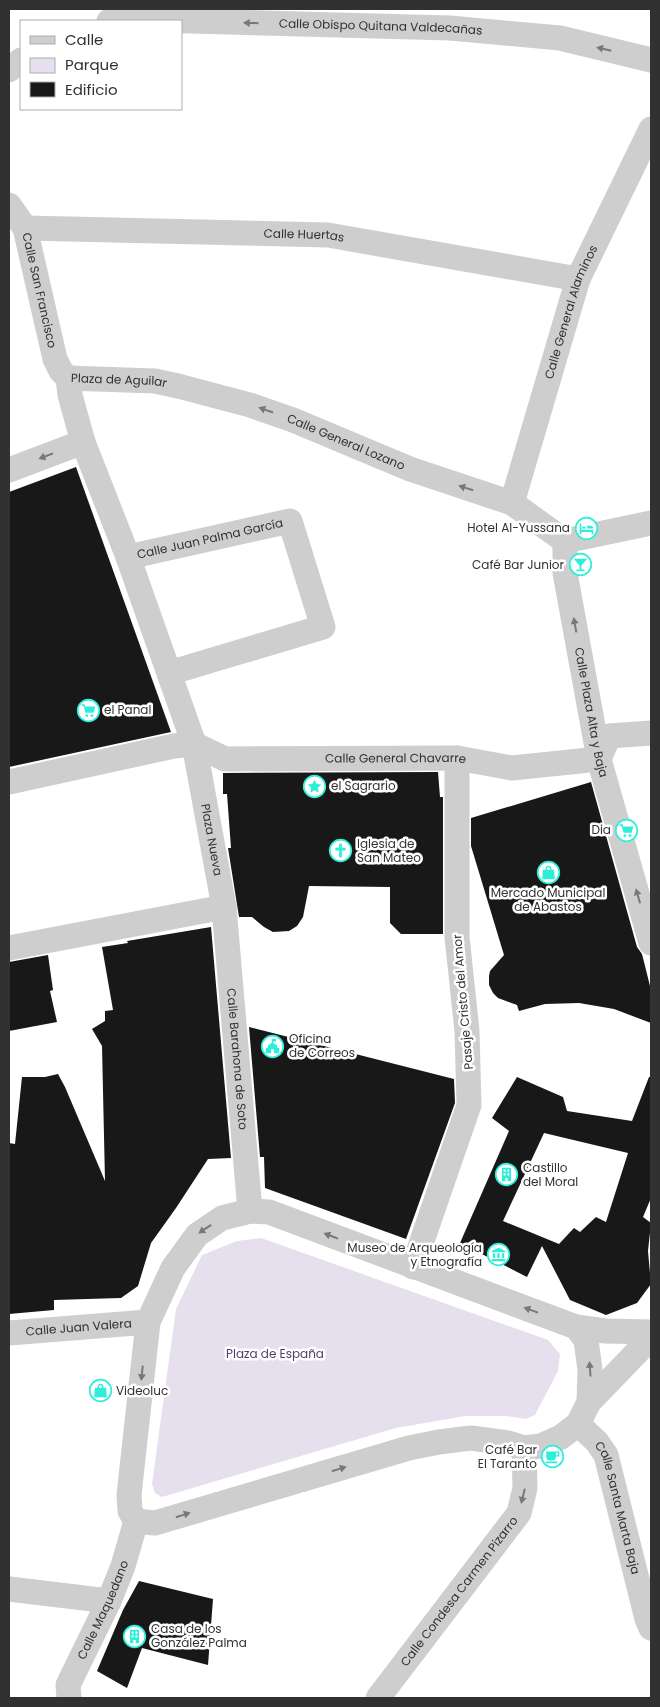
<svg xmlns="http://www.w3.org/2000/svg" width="660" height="1707" font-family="Poppins,sans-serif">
  <rect width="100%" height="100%" fill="#fff"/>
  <polygon fill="#e5dfee" points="261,1238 548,1340 560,1354 558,1371 535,1415 526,1419 506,1416 465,1416 396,1428 162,1497 155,1493 152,1484 176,1309 202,1255 237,1241"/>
  <g fill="#181818" fill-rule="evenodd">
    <polygon points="76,467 171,732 9,767 9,492"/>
    <polygon points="438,772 440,797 443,797 443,934 401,934 390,923 390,887 309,886 303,917 297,926 289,931 273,932 264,927 252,917 239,917 228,848 231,848 227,794 223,794 223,773"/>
    <polygon points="591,782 637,947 642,954 651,990 651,1023 614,1009 579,1003 545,1004 519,1011 517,1005 498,998 493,993 489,985 489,976 490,971 504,955 471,846 471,818"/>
    <polygon points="211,927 231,1158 208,1159 176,1208 151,1243 138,1286 121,1298 54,1300 54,1310 9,1314 9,1143 15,1144 22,1077 45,1077 58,1074 65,1087 105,1181 102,1046 92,1029 105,1021 105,1011 113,1010 102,947 128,943 127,941"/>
    <polygon points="48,955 53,990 50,991 57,1022 9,1031 9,962"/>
    <polygon points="249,1027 454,1079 455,1103 406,1239 265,1188 264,1157 260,1157"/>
    <path d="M517,1077L563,1097L567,1111L632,1121L649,1077H651V1198L643,1217L651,1223L648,1251L651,1284L637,1303L606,1315L570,1300L542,1246L527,1277L460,1243L509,1131L492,1118ZM544,1133L628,1153L606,1222L596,1217L580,1232L574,1228L559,1244L503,1221Z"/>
    <polygon points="139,1581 213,1599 208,1665 142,1648 127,1688 97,1671 123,1610"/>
  </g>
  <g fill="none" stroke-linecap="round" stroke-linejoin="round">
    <g stroke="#cecece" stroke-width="25">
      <path id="s1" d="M109,21L115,19L450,28L560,38L651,60"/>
      <polyline points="9,70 21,60"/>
      <path id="s2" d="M9,205L25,228L55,359L61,371L68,378"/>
      <path id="s3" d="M25,228L328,235L578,279"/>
      <path id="s4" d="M68,378L155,381L178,386L250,405L293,420L410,469L512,503L565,541V573L599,759L651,943"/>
      <path id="s5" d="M68,378L70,395L83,442L128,557L194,744L224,907L250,1211"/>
      <polyline points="9,470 83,442"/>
      <path id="s6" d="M512,503L578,279L651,129"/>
      <polyline points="565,541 651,523"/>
      <path id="s7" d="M128,557L290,521L323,627L169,673"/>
      <path id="s8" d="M194,744L225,759L457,758L512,768L599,759"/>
      <polyline points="599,759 609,736 651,733"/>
      <polyline points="9,782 174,746 194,744"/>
      <polyline points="9,948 224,907"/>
      <polyline points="413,1267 469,1105 467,1031 457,937 457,758"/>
      <path id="s9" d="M9,1333L148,1322"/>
      <polyline points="589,1402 645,1344 651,1334"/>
      <path id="s10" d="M578,1424L597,1442L606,1455L647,1619L651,1628"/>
      <polyline points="136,1521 130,1511 129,1495 148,1322 173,1268 197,1235 222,1218 250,1211 269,1212 576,1327 606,1331 651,1332"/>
      <polyline points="136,1521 155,1523 409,1448 439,1442 471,1438 508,1443 524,1448 541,1446 561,1437 578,1424 589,1402 590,1370 586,1340 576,1327"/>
      <polyline points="9,1589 109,1601"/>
      <path id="s11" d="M69,1698L68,1685L109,1601L123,1566L136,1521"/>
      <path id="s12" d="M378,1698L519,1513L525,1488L524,1448"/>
    </g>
  </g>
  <defs><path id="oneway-solid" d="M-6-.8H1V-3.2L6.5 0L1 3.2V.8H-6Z" transform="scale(1.25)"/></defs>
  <g fill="#787878">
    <use href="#oneway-solid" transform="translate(251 23) rotate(-179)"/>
    <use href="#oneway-solid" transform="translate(604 49) rotate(-167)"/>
    <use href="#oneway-solid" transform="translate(266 410) rotate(-161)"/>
    <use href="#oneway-solid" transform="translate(46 456) rotate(159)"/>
    <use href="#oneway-solid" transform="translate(466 488) rotate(-162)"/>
    <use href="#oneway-solid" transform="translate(575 625) rotate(-100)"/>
    <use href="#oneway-solid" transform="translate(638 896) rotate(-106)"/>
    <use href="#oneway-solid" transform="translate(205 1229) rotate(146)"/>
    <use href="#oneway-solid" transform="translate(331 1236) rotate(-159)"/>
    <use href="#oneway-solid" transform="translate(531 1310) rotate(-160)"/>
    <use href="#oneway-solid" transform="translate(590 1369) rotate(-94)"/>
    <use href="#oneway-solid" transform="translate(142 1373) rotate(96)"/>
    <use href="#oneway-solid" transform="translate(339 1469) rotate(-17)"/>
    <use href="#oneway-solid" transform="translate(523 1496) rotate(104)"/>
    <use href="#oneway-solid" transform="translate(183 1515) rotate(-17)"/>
  </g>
  <defs>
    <symbol id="hotel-ring" viewBox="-11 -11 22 22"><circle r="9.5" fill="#fff" stroke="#2deed9" stroke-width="1.5"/><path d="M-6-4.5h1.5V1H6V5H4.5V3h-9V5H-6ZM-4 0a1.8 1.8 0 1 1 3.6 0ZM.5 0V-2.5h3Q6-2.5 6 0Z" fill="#2deed9"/></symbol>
    <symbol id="bar-ring" viewBox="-11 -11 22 22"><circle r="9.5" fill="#fff" stroke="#2deed9" stroke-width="1.5"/><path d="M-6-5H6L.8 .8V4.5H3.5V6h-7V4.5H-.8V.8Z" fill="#2deed9"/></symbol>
    <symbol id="supermarket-ring" viewBox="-11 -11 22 22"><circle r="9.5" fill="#fff" stroke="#2deed9" stroke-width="1.5"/><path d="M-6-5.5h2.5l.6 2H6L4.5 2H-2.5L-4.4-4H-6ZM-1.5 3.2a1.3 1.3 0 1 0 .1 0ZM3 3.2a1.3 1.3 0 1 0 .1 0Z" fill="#2deed9"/></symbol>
    <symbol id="sight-ring" viewBox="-11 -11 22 22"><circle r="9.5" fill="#fff" stroke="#2deed9" stroke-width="1.5"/><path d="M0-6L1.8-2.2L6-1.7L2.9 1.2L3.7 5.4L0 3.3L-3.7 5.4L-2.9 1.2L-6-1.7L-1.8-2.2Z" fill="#2deed9"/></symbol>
    <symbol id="church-ring" viewBox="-11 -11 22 22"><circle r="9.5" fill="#fff" stroke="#2deed9" stroke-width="1.5"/><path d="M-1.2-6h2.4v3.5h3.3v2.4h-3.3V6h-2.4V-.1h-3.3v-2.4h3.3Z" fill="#2deed9"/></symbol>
    <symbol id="shop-ring" viewBox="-11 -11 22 22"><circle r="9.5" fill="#fff" stroke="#2deed9" stroke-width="1.5"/><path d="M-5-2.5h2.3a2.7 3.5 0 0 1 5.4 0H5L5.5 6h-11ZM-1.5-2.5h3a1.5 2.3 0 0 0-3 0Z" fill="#2deed9"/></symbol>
    <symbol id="civic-ring" viewBox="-11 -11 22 22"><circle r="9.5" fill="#fff" stroke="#2deed9" stroke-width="1.5"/><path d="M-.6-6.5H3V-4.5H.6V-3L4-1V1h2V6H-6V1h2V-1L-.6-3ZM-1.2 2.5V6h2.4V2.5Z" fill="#2deed9"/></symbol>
    <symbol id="building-ring" viewBox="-11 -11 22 22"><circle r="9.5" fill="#fff" stroke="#2deed9" stroke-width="1.5"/><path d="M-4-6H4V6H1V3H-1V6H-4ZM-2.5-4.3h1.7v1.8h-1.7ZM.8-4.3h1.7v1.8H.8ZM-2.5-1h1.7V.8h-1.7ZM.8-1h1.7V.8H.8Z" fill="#2deed9"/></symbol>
    <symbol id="museum-ring" viewBox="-11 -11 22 22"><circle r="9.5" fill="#fff" stroke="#2deed9" stroke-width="1.5"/><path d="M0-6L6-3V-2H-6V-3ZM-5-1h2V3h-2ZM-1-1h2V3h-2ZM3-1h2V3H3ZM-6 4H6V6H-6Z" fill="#2deed9"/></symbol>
    <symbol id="cafe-ring" viewBox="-11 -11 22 22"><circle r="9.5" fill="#fff" stroke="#2deed9" stroke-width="1.5"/><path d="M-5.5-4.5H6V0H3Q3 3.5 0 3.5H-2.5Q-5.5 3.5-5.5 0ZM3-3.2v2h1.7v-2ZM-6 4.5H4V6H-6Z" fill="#2deed9"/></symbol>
  </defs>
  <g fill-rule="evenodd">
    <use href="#hotel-ring" x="574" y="516" width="25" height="25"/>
    <use href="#bar-ring" x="568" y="552" width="25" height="25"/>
    <use href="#supermarket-ring" x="76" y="698" width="25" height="25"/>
    <use href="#sight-ring" x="302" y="774" width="25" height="25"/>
    <use href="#supermarket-ring" x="614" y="818" width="25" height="25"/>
    <use href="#church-ring" x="328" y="838" width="25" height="25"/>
    <use href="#shop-ring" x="536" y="860" width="25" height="25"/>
    <use href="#civic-ring" x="260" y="1034" width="25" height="25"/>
    <use href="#building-ring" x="494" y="1162" width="25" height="25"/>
    <use href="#museum-ring" x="486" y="1242" width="25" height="25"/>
    <use href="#shop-ring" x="88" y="1378" width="25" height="25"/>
    <use href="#cafe-ring" x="540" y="1444" width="25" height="25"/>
    <use href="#building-ring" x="122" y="1624" width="25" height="25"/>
  </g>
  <g text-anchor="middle" stroke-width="5" stroke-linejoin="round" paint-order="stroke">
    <g font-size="12" fill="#313131" stroke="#fff">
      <text dy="4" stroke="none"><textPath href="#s1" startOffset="272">Calle Obispo Quitana Valdecañas</textPath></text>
      <text dy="4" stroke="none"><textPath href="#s3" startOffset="279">Calle Huertas</textPath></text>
      <text dy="4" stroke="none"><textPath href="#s2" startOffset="92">Calle San Francisco</textPath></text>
      <text dy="4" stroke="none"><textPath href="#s6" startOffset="200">Calle General Alaminos</textPath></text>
      <text dy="4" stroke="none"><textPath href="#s4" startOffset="51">Plaza de Aguilar</textPath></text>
      <text dy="4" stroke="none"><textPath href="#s4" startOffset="288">Calle General Lozano</textPath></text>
      <text dy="4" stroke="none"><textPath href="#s7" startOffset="84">Calle Juan Palma García</textPath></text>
      <text dy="4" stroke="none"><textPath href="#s4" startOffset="704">Calle Plaza Alta y Baja</textPath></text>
      <text dy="4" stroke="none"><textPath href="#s8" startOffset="205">Calle General Chavarre</textPath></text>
      <text dy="4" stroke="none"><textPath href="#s5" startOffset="485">Plaza Nueva</textPath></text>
      <text transform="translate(463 1002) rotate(-95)" y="4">Pasaje Cristo del Amor</text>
      <text dy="4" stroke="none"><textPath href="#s5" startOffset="706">Calle Barahona de Soto</textPath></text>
      <text dy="4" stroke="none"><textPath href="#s9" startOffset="70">Calle Juan Valera</textPath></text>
      <text dy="4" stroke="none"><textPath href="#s10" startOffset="96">Calle Santa Marta Baja</textPath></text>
      <text dy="4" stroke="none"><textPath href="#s12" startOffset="134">Calle Condesa Carmen Pizarro</textPath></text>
      <text dy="4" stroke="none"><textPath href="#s11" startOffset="96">Calle Maquedano</textPath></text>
    </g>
    <g font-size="12" fill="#313131" stroke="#fff" text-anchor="start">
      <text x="570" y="532" text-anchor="end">Hotel Al-Yussana</text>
      <text x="564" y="569" text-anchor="end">Café Bar Junior</text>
      <text x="104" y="714">el Panal</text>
      <text x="331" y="790">el Sagrario</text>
      <text x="611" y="834" text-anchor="end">Dia</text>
      <text x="357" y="848">Iglesia de<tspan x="357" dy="14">San Mateo</tspan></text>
      <text x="548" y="897" text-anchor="middle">Mercado Municipal<tspan x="548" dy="14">de Abastos</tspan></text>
      <text x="289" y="1043">Oficina<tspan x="289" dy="14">de Correos</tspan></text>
      <text x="523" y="1172">Castillo<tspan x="523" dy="14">del Moral</tspan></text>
      <text x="482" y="1252" text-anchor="end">Museo de Arqueología<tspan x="482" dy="14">y Etnografía</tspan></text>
      <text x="116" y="1395">Videoluc</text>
      <text x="537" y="1454" text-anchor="end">Café Bar<tspan x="537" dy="14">El Taranto</tspan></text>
      <text x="151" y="1633">Casa de los<tspan x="151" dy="14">González Palma</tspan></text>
    </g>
    <g font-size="12" fill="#553b70" stroke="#fff">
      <text x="275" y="1358">Plaza de España</text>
    </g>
  </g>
  <rect width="660" height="1707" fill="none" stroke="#313131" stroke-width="20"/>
  <rect x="20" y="20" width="162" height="90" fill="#ffffff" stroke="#adadad"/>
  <rect x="30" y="36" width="25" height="8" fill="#cecece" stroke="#adadad"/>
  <text x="65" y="45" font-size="15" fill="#313131">Calle</text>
  <rect x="30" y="58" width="25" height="15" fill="#e5dfee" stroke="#adadad"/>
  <text x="65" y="70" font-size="15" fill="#313131">Parque</text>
  <rect x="30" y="82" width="25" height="15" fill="#181818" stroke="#adadad"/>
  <text x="65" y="95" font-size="15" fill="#313131">Edificio</text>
</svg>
